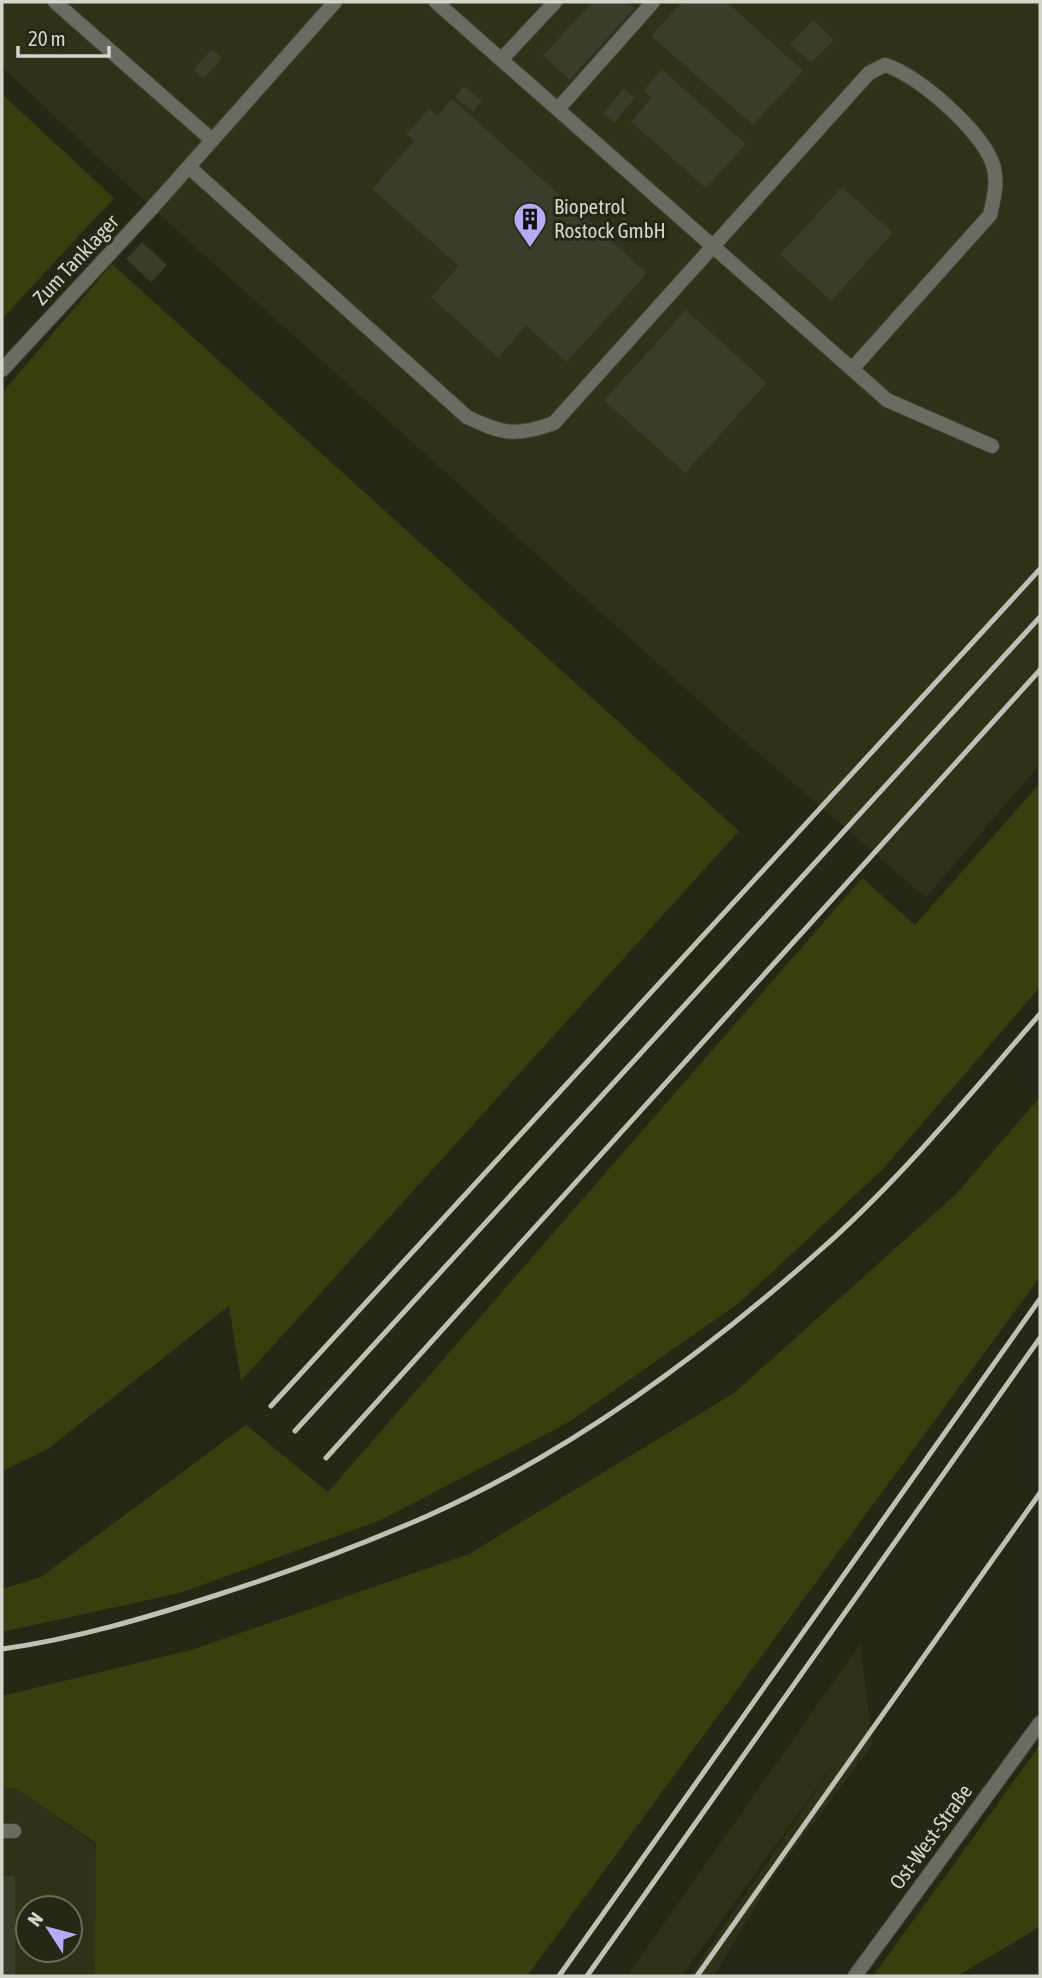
<svg xmlns="http://www.w3.org/2000/svg" width="1042" height="1978" font-family="'Asap Condensed',sans-serif">
  <rect width="100%" height="100%" fill="#262715"/>
  <g fill="#303118" fill-rule="evenodd">
    <polygon points="2,2 1040,2 1040,764 926,898 726,725 152,208 2,67"/>
    <polygon points="860,1644 873,1744 772,1878 714,1976 690,1976 843,1751 682,1976 627,1976"/>
    <path d="M2,1788L16,1789L286,1976H2ZM28,1908H70V1950H28Z"/>
  </g>
  <g fill="#3c3d0f">
    <polygon points="2,94 114,198 2,319"/>
    <polygon points="112,264 739,831 241,1381 229,1306 48,1449 2,1471 2,393"/>
    <polygon points="1040,783 1040,987 882,1170 739,1303 569,1422 381,1520 180,1593 2,1632 2,1589 41,1577 246,1425 328,1492 862,878 915,925"/>
    <polygon points="1040,1097 1040,1277 527,1976 95,1976 96,1843 16,1789 2,1788 2,1696 191,1650 469,1554 734,1393 956,1194"/>
    <polygon points="1040,1745 1040,1927 957,1976 873,1976"/>
  </g>
  <g fill="#3b3c29">
    <polygon points="592,2 627,2 634,8 570,80 543,56"/>
    <polygon points="682,2 727,2 803,71 753,125 651,36"/>
    <polygon points="813,20 834,40 811,63 790,44"/>
    <polygon points="212,49 222,58 203,79 193,70"/>
    <polygon points="662,70 746,144 706,188 631,122 652,98 643,91"/>
    <polygon points="464,86 482,101 473,112 455,97"/>
    <polygon points="624,88 635,98 614,123 603,113"/>
    <polygon points="452,99 647,273 567,362 526,326 498,358 431,297 459,266 372,189 414,141 406,134 429,109 437,116"/>
    <polygon points="842,187 893,233 831,301 780,254"/>
    <polygon points="142,242 167,265 151,282 126,259"/>
    <polygon points="686,310 767,383 685,473 604,400"/>
    <rect x="2" y="1876" width="13" height="100"/>
  </g>
  <g fill="none" stroke-linecap="round" stroke-linejoin="round">
    <defs>
      <g id="service">
        <polyline points="55,2 212,140"/>
        <polyline points="436,2 887,400 992,446"/>
        <polyline points="502,59 555,2"/>
        <polyline points="558,109 653,2"/>
        <path d="M189,167L467,417C503,434 516,437 554,423L869,73L885,65C917,74 980,130 992,162C999,180 994,197 990,215L852,369"/>
        <polyline points="152,208 335,2"/>
        <polyline points="2,1831 14,1831"/>
      </g>
      <g id="minor">
        <polyline points="2,370 152,208"/>
        <polyline points="855,1976 1040,1723"/>
      </g>
    </defs>
    <use href="#service" stroke="#424332" stroke-width="16"/>
    <use href="#minor" stroke="#424332" stroke-width="16"/>
    <use href="#service" stroke="#6a6b62" stroke-width="14"/>
    <use href="#minor" stroke="#6a6b62" stroke-width="14"/>
    <g stroke="#c0c1b5" stroke-width="5">
      <polyline points="271,1406 1040,569"/>
      <polyline points="295,1431 1040,617"/>
      <polyline points="326,1458 1040,670"/>
      <path d="M2,1649C75,1639 149,1617 220,1594C289,1572 358,1546 425,1517C568,1454 701,1356 818,1252C899,1181 969,1095 1040,1014"/>
      <polyline points="559,1976 1040,1299"/>
      <polyline points="587,1976 1040,1338"/>
      <polyline points="697,1976 1040,1493"/>
    </g>
  </g>
  <defs>
    <symbol id="building-pin" viewBox="-11 -11 22 30"><path d="M0 17L-7.5 6A9.5 9.5 0 1 1 7.5 6Z" fill="#b7abf8" stroke="#262715"/><path d="M-4-6H4V6H1V3H-1V6H-4ZM-2.5-4.3h1.7v1.8h-1.7ZM.8-4.3h1.7v1.8H.8ZM-2.5-1h1.7V.8h-1.7ZM.8-1h1.7V.8H.8Z" fill="#111"/></symbol>
  </defs>
  <g fill-rule="evenodd">
    <use href="#building-pin" x="511" y="200" width="38" height="52"/>
  </g>
  <g text-anchor="middle" stroke-width="6" stroke-linejoin="round" paint-order="stroke">
    <g font-size="21" fill="#d5d6cb" stroke="#262715" text-anchor="start">
      <text x="554" y="214">Biopetrol<tspan x="554" dy="24">Rostock GmbH</tspan></text>
    </g>
    <g font-size="21" fill="#d5d6cb" stroke="#262715">
      <text transform="translate(76 260) rotate(-47)" y="7">Zum Tanklager</text>
      <text transform="translate(931 1837) rotate(-54)" y="7">Ost-West-Straße</text>
    </g>
  </g>
  <rect width="1042" height="1978" fill="none" stroke="#d5d6cb" stroke-width="7"/>
  <g transform="translate(49 1929) rotate(306)"><circle r="33" fill="#262715" stroke="#6c6d5e" stroke-width="2"/>
  <path d="M0-5L12 26L0 18L-12 26Z" fill="#b7abf8"/>
  <text y="-10" font-size="19" font-weight="bold" text-anchor="middle" fill="#d5d6cb">N</text>
  </g>
  <path d="M18 46v10h91v-10" fill="none" stroke="#d5d6cb" stroke-width="3.5"/>
  <text x="28" y="46" font-size="21" fill="#d5d6cb" stroke="#262715" stroke-width="5" paint-order="stroke">20 m</text>
</svg>
